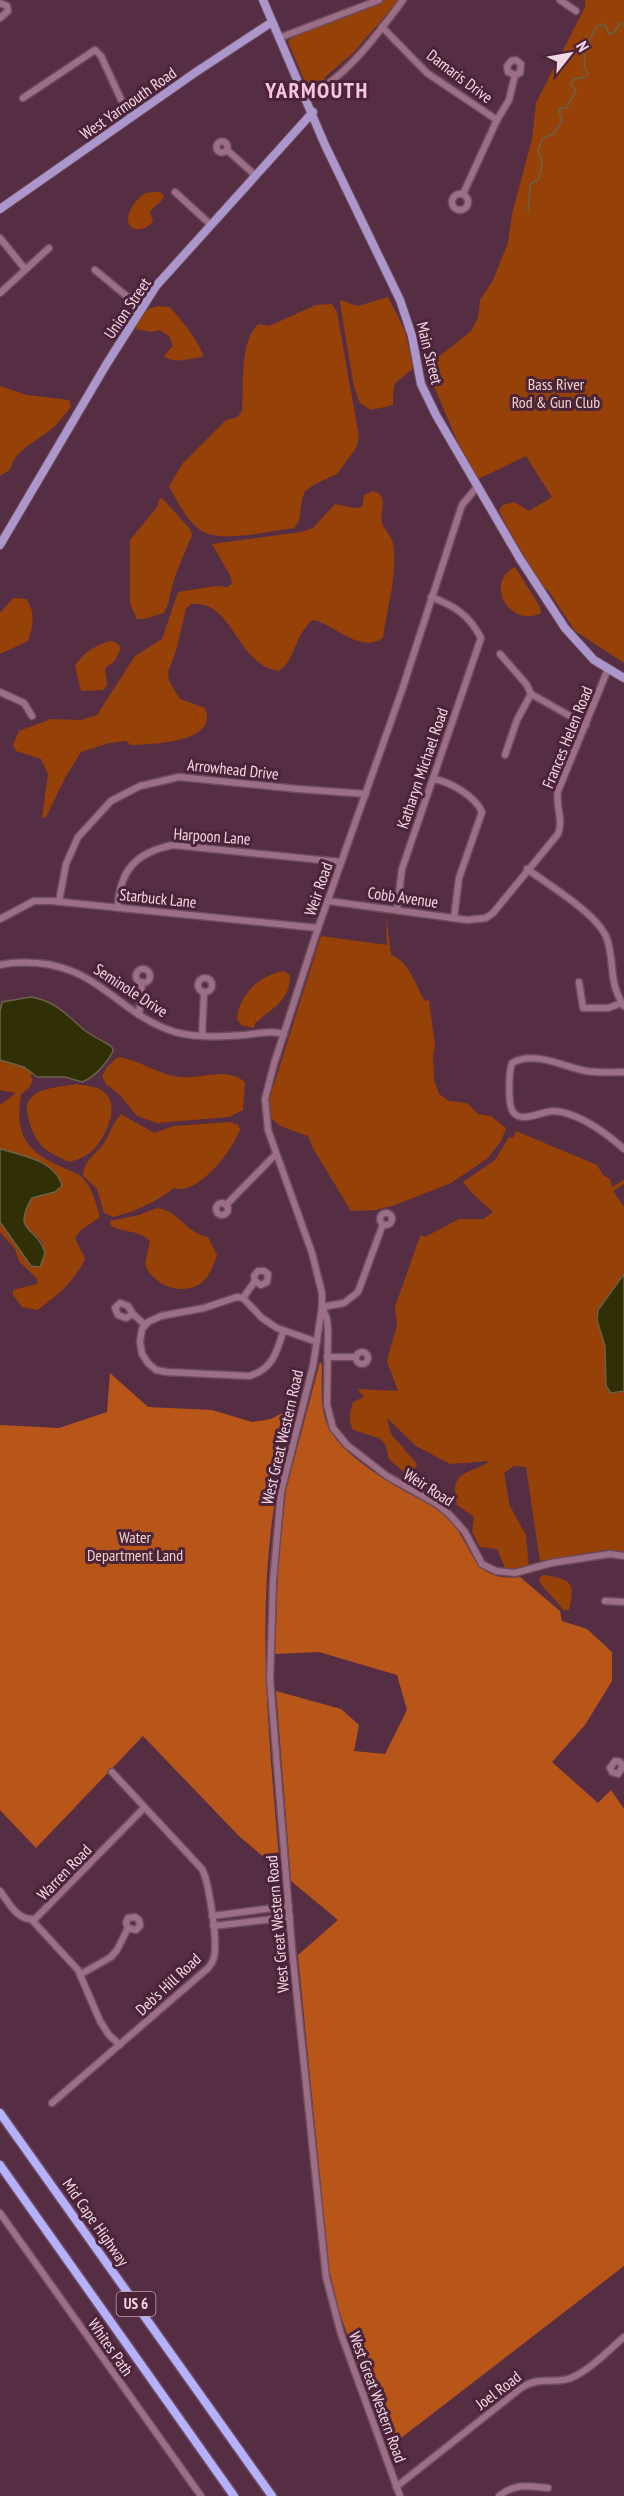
<svg xmlns="http://www.w3.org/2000/svg" width="624" height="2496" font-family="'PT Sans Narrow',sans-serif">
  <rect width="100%" height="100%" fill="#562e44"/>
  <g fill="#964108">
    <polygon points="386,0 399,0 353,53 324,78 325,80 314,85 306,84 288,42 293,36"/>
    <polygon points="585,0 624,0 624,663 575,631 548,590 540,585 503,519 499,510 503,505 514,502 529,511 552,497 526,456 474,481 426,367 471,331 478,318 480,300 493,280 508,243 512,214 532,139 536,103 585,7"/>
    <path d="M160,192L164,196C161,204 154,205 150,212L153,221C148,230 129,234 128,220C127,212 138,196 146,193C150,192 156,192 160,192Z"/>
    <path d="M388,297L405,331L413,368C393,387 394,376 393,405L371,410L360,403L354,387L340,303V300L358,306Z"/>
    <path d="M332,304L337,312L359,437L356,448L337,474L315,484L305,491L302,499L299,521L294,528C271,531 221,543 202,531C187,522 177,501 169,486L183,463L226,420L238,417L242,410C244,387 239,339 259,324L269,326L316,305Z"/>
    <path d="M158,306L169,307C178,315 203,346 203,357C190,358 175,365 164,356L173,346L169,336L159,330L152,332L136,329C138,316 146,308 158,306Z"/>
    <path d="M0,386L27,395L69,400L71,406C65,415 58,424 49,431C34,443 15,450 10,470L0,476Z"/>
    <path d="M373,491C390,496 379,510 382,523C384,530 392,536 393,544C398,575 387,607 383,638C359,654 335,624 313,620C295,633 295,661 279,671C235,664 234,600 191,604L186,609L176,651L168,672L169,681L180,699L205,708C220,743 150,744 131,745L126,741L109,743L81,752L65,778L46,817L42,818L48,774L41,759L16,751L13,745L19,731L51,719L81,720L97,715L135,656L162,639L178,592L217,586L227,587L232,584L230,575L212,544L301,532L313,528L335,504L354,508L362,507L364,495Z"/>
    <path d="M162,498L190,529L192,535C186,550 179,564 174,580C170,591 170,602 164,613L144,619H137L130,604V540L158,506L159,499Z"/>
    <path d="M515,567L540,607L541,613C509,629 484,582 515,567Z"/>
    <path d="M13,598L26,599C36,612 33,626 28,641L0,654V613Z"/>
    <path d="M111,641L117,643L121,648L115,661L105,668L107,685L103,690L81,691L75,666C82,654 98,643 111,641Z"/>
    <path d="M386,914L391,955C410,962 415,985 425,1001L429,1000L435,1047L433,1054L434,1080L439,1094L449,1101L467,1103L478,1114L491,1116L506,1128L501,1141L488,1158L451,1183L395,1205L376,1210L351,1211L313,1148L308,1136L280,1126L271,1118L270,1097L321,936L387,945Z"/>
    <path d="M284,971L290,975C291,1000 272,1009 255,1023L254,1028L241,1025L237,1019C239,994 260,975 284,971Z"/>
    <path d="M118,1057C140,1060 158,1075 181,1077C203,1079 227,1066 245,1082L243,1110L229,1117L157,1123L137,1116L119,1094L106,1084L102,1076L107,1067Z"/>
    <path d="M0,1060L24,1067L32,1073L30,1076L33,1080L29,1088L21,1094C15,1135 25,1151 62,1167C69,1171 77,1172 83,1178C92,1187 96,1204 100,1217L81,1230L75,1238L85,1259C74,1282 57,1296 37,1310L22,1307L13,1295V1290L37,1284L38,1280L19,1261L15,1249L0,1232V1222L31,1266L40,1267L43,1243C26,1222 15,1229 32,1198L55,1192L53,1170L39,1162L0,1149V1105L16,1093L0,1090Z"/>
    <path d="M76,1084C87,1086 100,1086 107,1095C119,1109 105,1136 95,1148C90,1155 79,1159 70,1162C45,1152 34,1144 28,1116C26,1110 26,1103 31,1098C40,1087 63,1087 76,1084Z"/>
    <path d="M121,1114L154,1133L174,1126L230,1122L238,1125L240,1129C234,1149 197,1197 174,1188C157,1202 135,1211 114,1217L104,1213L97,1189L83,1175C86,1157 95,1156 104,1143C111,1133 112,1123 121,1114Z"/>
    <path d="M516,1131L597,1165L603,1175L610,1179L612,1187L624,1180V1184L613,1191L624,1207V1274L598,1310L607,1353L605,1370L619,1393L624,1391V1551L604,1550L540,1561L526,1467L514,1466L504,1473L510,1506L526,1535L529,1569L523,1572L506,1570L497,1549L480,1547L472,1532L474,1517L457,1505C448,1468 471,1475 490,1461L450,1464L416,1446L387,1418L391,1434L417,1464L414,1472H404L389,1459L385,1444L379,1438L353,1430C348,1420 350,1413 353,1402L364,1397L357,1389L398,1391L387,1361L397,1325L395,1307L418,1242L421,1235L425,1237L459,1219H483L493,1212L472,1193L463,1182L495,1160L509,1137L513,1138Z"/>
    <path d="M157,1208C180,1211 184,1232 208,1237L217,1255C214,1265 209,1278 200,1284C179,1296 153,1285 145,1264L150,1241C138,1229 126,1234 111,1226L110,1221L139,1215Z"/>
    <path d="M545,1575C571,1580 576,1582 569,1610H563C556,1599 546,1592 539,1581L541,1576Z"/>
  </g>
  <g fill="#b85518">
    <path d="M320,1362L322,1365C322,1388 319,1412 331,1432C345,1455 383,1479 406,1492C418,1499 431,1504 442,1513C475,1539 466,1583 520,1577L560,1611L562,1621L587,1629L612,1652V1681L585,1725L552,1762L598,1803L611,1790L624,1809V2266L388,2448L339,2311L329,2269L298,1955L338,1920L291,1881L276,1691L341,1709L359,1725L354,1751L385,1754L407,1710L397,1675L319,1652L275,1654L278,1568L286,1490Z"/>
    <path d="M110,1373L148,1407L212,1410L252,1422L271,1419L298,1405C290,1435 280,1464 276,1494C255,1619 270,1746 280,1871L239,1836L143,1736L36,1848L0,1810V1425L59,1428L107,1412Z"/>
  </g>
  <g fill="#302f06" stroke="#6a6249" stroke-width="1.5">
    <path d="M31,997C55,1001 66,1014 83,1029C92,1037 103,1040 112,1047L113,1051C107,1063 95,1077 82,1082L65,1077H37L24,1067L0,1060V1012L2,1002Z"/>
    <path d="M0,1149C22,1155 56,1161 62,1186L55,1192L32,1198C11,1234 37,1225 45,1253L40,1267L31,1266L0,1222Z"/>
    <polygon points="624,1274 624,1391 611,1393 606,1386 605,1346 597,1320 598,1310"/>
  </g>
  <g fill="none" stroke-linecap="round" stroke-linejoin="round">
    <path stroke="#6a6249" stroke-width="1.5" d="M528,211L530,184L538,180C542,170 544,160 538,151L542,139L553,134L562,121L559,111L561,108H566L576,91L571,83L574,79L585,77L588,73L584,67L585,55L579,49L589,42L596,27L602,24L606,26L609,34L613,33L621,23L624,25"/>
    <defs>
      <g id="minor">
        <polyline points="560,0 576,11"/>
        <polyline points="0,3 7,6 8,11 0,18"/>
        <polyline points="382,27 427,73 497,120"/>
        <polyline points="279,38 379,0"/>
        <path d="M306,97C346,78 377,35 403,0"/>
        <polyline points="23,98 95,50 101,56 130,119"/>
        <circle cx="222" cy="147" r="5.5"/>
        <polyline points="227,150 256,176"/>
        <polyline points="175,192 211,225"/>
        <polyline points="463,194 497,120 509,100 515,75 508,72 507,66 511,61 516,60 521,64 520,73 515,75"/>
        <circle cx="460" cy="202" r="8"/>
        <polyline points="0,238 25,269"/>
        <polyline points="95,270 141,308"/>
        <polyline points="0,293 49,248"/>
        <polyline points="500,654 527,685 531,694 586,725"/>
        <polyline points="0,692 24,703 32,716"/>
        <polyline points="505,755 517,720 531,694"/>
        <path d="M433,779C449,781 475,796 482,812L459,878L454,918"/>
        <path d="M527,869C549,885 599,915 607,939C615,962 608,983 624,1006"/>
        <polyline points="59,901 66,864 78,837 111,801 140,786 179,777 298,789 366,794"/>
        <path d="M328,901L467,920L486,918L493,913L558,834C564,819 555,806 558,791L608,669"/>
        <path d="M118,908C119,870 137,852 173,845L341,862"/>
        <path d="M397,909L402,869L481,638C469,615 455,606 431,597"/>
        <polyline points="0,919 34,901 52,901 318,928"/>
        <path d="M0,965C12,962 24,962 37,963C100,968 120,1015 175,1032C197,1038 221,1037 243,1035C258,1034 269,1030 284,1034"/>
        <circle cx="143" cy="976" r="7"/>
        <circle cx="205" cy="985" r="7"/>
        <polyline points="579,982 583,1008 608,1008 622,1003"/>
        <polyline points="139,1015 142,982"/>
        <polyline points="202,1036 204,992"/>
        <path d="M624,1072C611,1072 598,1073 586,1071C564,1067 534,1050 512,1063C509,1071 507,1107 514,1113C522,1123 543,1111 554,1111C579,1113 606,1133 624,1149"/>
        <circle cx="222" cy="1209" r="6"/>
        <polyline points="226,1205 276,1154"/>
        <circle cx="386" cy="1219" r="6"/>
        <polyline points="383,1224 358,1292 344,1303 322,1307 327,1319 328,1329 327,1405 333,1428 347,1445 387,1476 437,1504 449,1514 465,1532 482,1564 496,1571 515,1573 551,1563 610,1554 624,1556"/>
        <polyline points="243,1298 255,1281 261,1285 267,1282 268,1274 264,1271 258,1271 254,1276 255,1281"/>
        <polygon points="120,1303 128,1306 133,1314 126,1318 118,1315 115,1308"/>
        <polyline points="133,1314 145,1325"/>
        <path d="M283,1332C277,1352 272,1370 249,1376L167,1372L156,1370L148,1363L142,1354L140,1342L142,1329L148,1322L161,1316L204,1308L237,1297L243,1298L262,1318L277,1328L317,1342"/>
        <circle cx="362" cy="1358" r="6"/>
        <polyline points="327,1357 355,1357"/>
        <polyline points="605,1601 624,1602"/>
        <polyline points="623,1766 620,1762 615,1761 610,1768 612,1772 618,1774 624,1765"/>
        <path d="M0,1891C9,1903 17,1921 35,1919L144,1808"/>
        <polyline points="212,1916 289,1906"/>
        <polyline points="31,1919 78,1970 100,2021 109,2035 120,2045"/>
        <polyline points="213,1926 290,1917"/>
        <polyline points="81,1974 111,1957 117,1950 128,1928 126,1923 128,1918 135,1917 139,1920 140,1926 136,1930 128,1928"/>
        <path d="M52,2103L207,1969C210,1966 213,1962 214,1957C218,1943 209,1882 202,1869L112,1772"/>
        <polyline points="0,2213 201,2496"/>
        <path d="M396,2487L521,2388C541,2375 552,2385 571,2378C590,2370 609,2350 624,2337"/>
        <polyline points="400,2496 341,2334 326,2277 292,1949 270,1680 273,1581 281,1492 313,1366 322,1307 322,1293 312,1253 268,1130 265,1099 274,1064 318,928 402,690 462,505 477,487"/>
        <path d="M499,2496C515,2483 529,2486 548,2488"/>
      </g>
      <g id="major">
        <polyline points="263,0 325,145 400,300 412,336 421,384 436,415 520,559 565,628 594,660 624,678"/>
        <polyline points="0,209 196,72 272,22"/>
        <polyline points="0,545 106,365 156,286 313,112"/>
      </g>
      <g id="highway">
        <polyline points="0,2113 272,2496"/>
        <polyline points="0,2165 234,2496"/>
      </g>
    </defs>
    <use href="#minor" stroke="#6e4c5e" stroke-width="9"/>
    <use href="#major" stroke="#6e4c5e" stroke-width="10"/>
    <use href="#highway" stroke="#6e4c5e" stroke-width="11"/>
    <use href="#minor" stroke="#9d6f87" stroke-width="6"/>
    <use href="#major" stroke="#ac97cd" stroke-width="8"/>
    <use href="#highway" stroke="#b6b1fc" stroke-width="8"/>
  </g>
  <g text-anchor="middle" stroke-width="6" stroke-linejoin="round" paint-order="stroke">
    <rect fill="#4b2439" stroke="#c0a2b1" stroke-width="1.5" x="116.5" y="2292" width="39" height="24" rx="4.5"/>
    <g font-size="15" font-weight="bold" fill="#f2d8e5">
      <text x="136" y="2309">US 6</text>
    </g>
    <g font-size="16" fill="#f2d8e5" stroke="#4b2439">
      <text transform="translate(460 76) rotate(37)" y="6">Damaris Drive</text>
      <text transform="translate(128 103) rotate(-35)" y="6">West Yarmouth Road</text>
      <text transform="translate(127 308) rotate(-56)" y="6">Union Street</text>
      <text transform="translate(430 353) rotate(76)" y="6">Main Street</text>
      <text transform="translate(567 737) rotate(-68)" y="6">Frances Helen Road</text>
      <text transform="translate(422 768) rotate(-71)" y="6">Katharyn Michael Road</text>
      <text transform="translate(233 769) rotate(6)" y="6">Arrowhead Drive</text>
      <text transform="translate(212 836) rotate(4)" y="6">Harpoon Lane</text>
      <text transform="translate(318 889) rotate(-71)" y="6">Weir Road</text>
      <text transform="translate(403 897) rotate(8)" y="6">Cobb Avenue</text>
      <text transform="translate(158 898) rotate(6)" y="6">Starbuck Lane</text>
      <text transform="translate(131 990) rotate(33)" y="6">Seminole Drive</text>
      <text transform="translate(282 1437) rotate(-77)" y="6">West Great Western Road</text>
      <text transform="translate(429 1487) rotate(32)" y="6">Weir Road</text>
      <text transform="translate(64 1872) rotate(-46)" y="6">Warren Road</text>
      <text transform="translate(277 1924) rotate(-95)" y="6">West Great Western Road</text>
      <text transform="translate(168 1984) rotate(-43)" y="6">Deb's Hill Road</text>
      <text transform="translate(96 2222) rotate(55)" y="6">Mid Cape Highway</text>
      <text transform="translate(111 2347) rotate(55)" y="6">Whites Path</text>
      <text transform="translate(498 2390) rotate(-37)" y="6">Joel Road</text>
      <text transform="translate(378 2397) rotate(70)" y="6">West Great Western Road</text>
    </g>
    <g font-size="16" fill="#efd4c7" stroke="#4b2439">
      <text x="556" y="390">Bass River<tspan x="556" dy="18">Rod &amp; Gun Club</tspan></text>
      <text x="135" y="1543">Water<tspan x="135" dy="18">Department Land</tspan></text>
    </g>
    <g font-size="22" font-weight="bold" letter-spacing="1.5" fill="#f8c5de" stroke="#4b2439">
      <text x="317" y="98">YARMOUTH</text>
    </g>
  </g>
  <g transform="translate(570 54) rotate(59)" stroke="#4b2439" stroke-width="4.5" paint-order="stroke">
  <path d="M0-4.5L10 22L0 15L-10 22Z" fill="#f2d8e5"/>
  <text y="-9" font-size="16" font-weight="bold" text-anchor="middle" fill="#f2d8e5">N</text>
  </g>
</svg>
